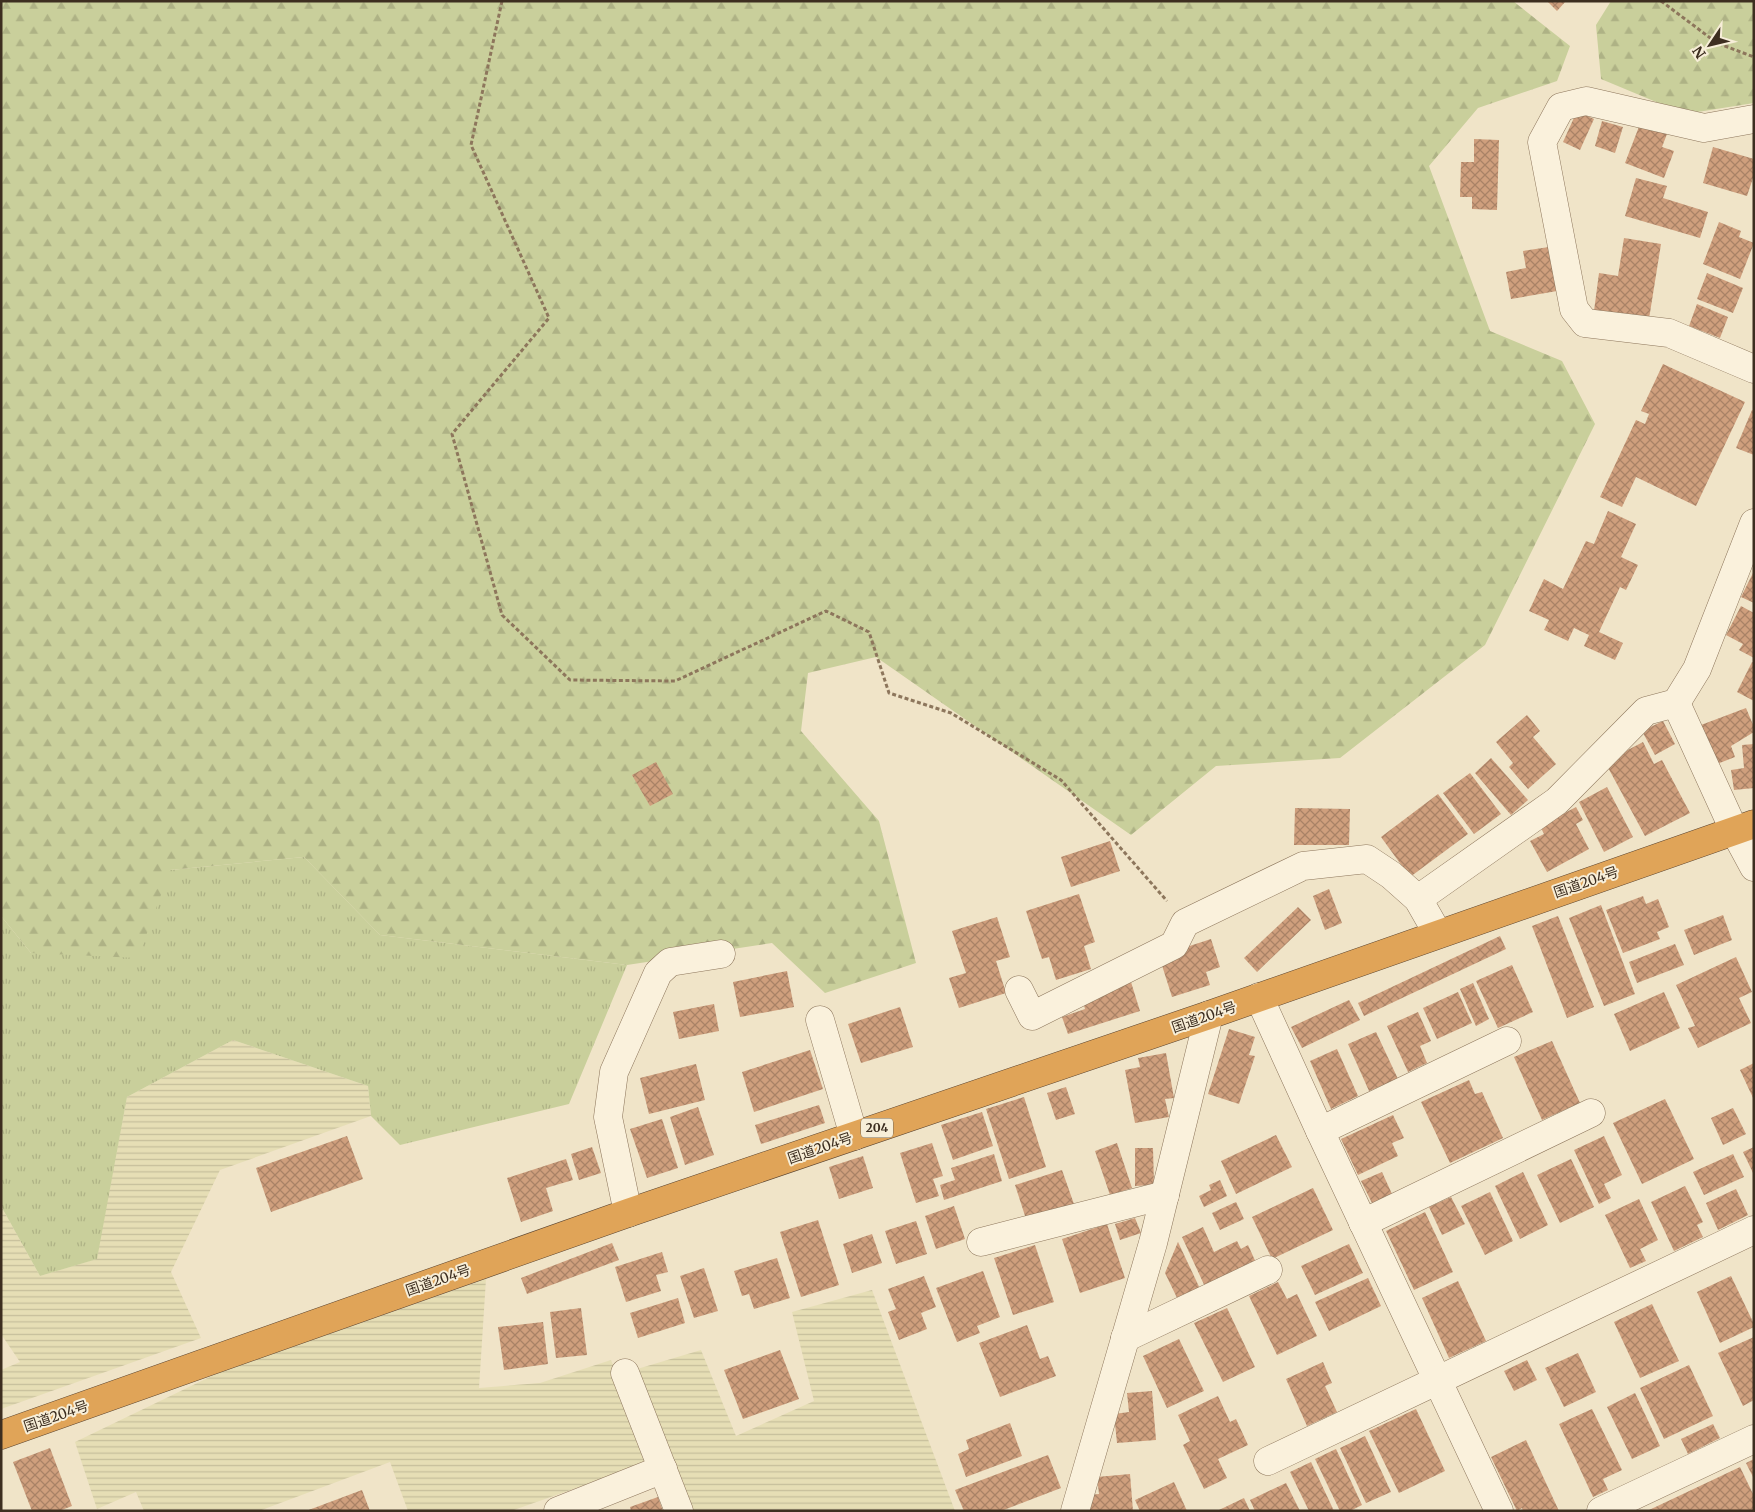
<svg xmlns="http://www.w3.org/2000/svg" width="1755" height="1512" font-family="Merriweather,'Noto Sans JP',serif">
  <defs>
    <pattern id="farmland-rules" width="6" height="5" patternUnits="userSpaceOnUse" patternTransform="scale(1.25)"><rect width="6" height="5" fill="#e6deb5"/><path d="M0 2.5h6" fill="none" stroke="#c6bf9b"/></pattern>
    <pattern id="grass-tufts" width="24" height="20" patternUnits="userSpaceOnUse" patternTransform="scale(1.25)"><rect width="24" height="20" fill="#c9cf9b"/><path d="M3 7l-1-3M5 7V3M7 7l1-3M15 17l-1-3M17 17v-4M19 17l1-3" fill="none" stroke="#aeb285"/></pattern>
    <pattern id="forest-firs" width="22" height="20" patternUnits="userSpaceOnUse" patternTransform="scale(1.25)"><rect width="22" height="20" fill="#c9cf9b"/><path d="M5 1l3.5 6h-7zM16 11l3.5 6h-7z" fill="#aeb285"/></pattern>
    <pattern id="building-cross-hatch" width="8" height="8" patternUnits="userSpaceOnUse" patternTransform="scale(1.25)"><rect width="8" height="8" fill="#cf9f7d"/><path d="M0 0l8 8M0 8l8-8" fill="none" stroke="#a98266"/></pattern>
  </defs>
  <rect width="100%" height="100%" fill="#f0e4c8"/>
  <g fill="url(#farmland-rules)">
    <polygon points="233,1040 368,1086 371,1116 220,1170 171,1272 201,1338 1,1409 1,1370 20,1362 1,1334 1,1206 40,1276 96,1259 127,1097"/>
    <polygon points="486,1279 479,1388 540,1383 611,1360 617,1375 701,1350 736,1436 814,1401 792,1312 872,1290 955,1511 690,1511 670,1455 511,1511 408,1511 390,1462 259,1511 144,1511 136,1492 97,1509 75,1442 218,1373"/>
  </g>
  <polygon fill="url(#grass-tufts)" points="304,857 380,935 627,965 569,1104 400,1145 371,1116 368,1086 233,1040 127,1097 97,1259 40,1276 1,1206 1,916 31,953 170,870"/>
  <g fill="url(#forest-firs)">
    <polygon points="1,1 1513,1 1570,46 1557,81 1478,108 1429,166 1490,331 1562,361 1595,424 1485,645 1340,758 1216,766 1131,835 876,657 808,673 801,731 879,821 916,963 825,993 772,943 627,965 380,935 304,857 170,870 138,958 31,953 1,916"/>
    <polygon points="1611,1 1754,1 1754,103 1685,114 1601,79 1596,25"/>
  </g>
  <g fill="url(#building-cross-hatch)">
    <polygon points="1547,1 1566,1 1557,11"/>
    <polygon points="1577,111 1594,119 1580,150 1563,142"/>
    <polygon points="1602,121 1623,127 1615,153 1595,146"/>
    <polygon points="1640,124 1667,134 1662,147 1674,151 1664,178 1625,163"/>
    <polygon points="1474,139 1499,140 1497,210 1472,209 1472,197 1460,197 1461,162 1474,162"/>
    <polygon points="1713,147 1754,159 1754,175 1747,196 1703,183"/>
    <polygon points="1636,178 1667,186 1663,198 1708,212 1700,238 1625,216"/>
    <polygon points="1719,222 1741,231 1739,237 1754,243 1740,279 1703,264"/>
    <polygon points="1624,238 1661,244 1649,319 1594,311 1599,273 1618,276"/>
    <polygon points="1549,247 1557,291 1511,299 1506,272 1526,268 1523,251"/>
    <polygon points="1707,273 1743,288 1733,313 1697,299"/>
    <polygon points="1697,304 1728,317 1720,338 1689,326"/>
    <polygon points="1663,364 1745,402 1696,506 1636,477 1622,507 1600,497 1636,420 1645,424 1649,414 1641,411"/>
    <polygon points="1752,410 1754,411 1754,455 1736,448"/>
    <polygon points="1608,511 1636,524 1621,557 1638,565 1626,590 1620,587 1599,632 1623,643 1615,660 1584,646 1589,635 1574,628 1568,641 1544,630 1549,620 1529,611 1544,579 1563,589 1586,541 1594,544"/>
    <polygon points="1754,571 1754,603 1741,597"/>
    <polygon points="1741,606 1754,613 1754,658 1739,650 1743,644 1726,635"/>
    <polygon points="1752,662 1754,663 1754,701 1737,692"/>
    <polygon points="1746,708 1754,727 1754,732 1731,746 1735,757 1717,764 1701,725"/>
    <polygon points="1527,715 1540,731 1533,737 1556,764 1528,789 1509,767 1513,763 1496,742"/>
    <polygon points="1663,721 1675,744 1655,755 1642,731"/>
    <polygon points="1643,742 1654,764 1662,760 1690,813 1645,836 1605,762"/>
    <polygon points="1754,744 1754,788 1734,790 1731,770 1744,768 1742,745"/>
    <polygon points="1491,758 1528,800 1511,815 1475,773"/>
    <polygon points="656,762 673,794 650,806 632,775"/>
    <polygon points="1470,773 1501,814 1474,834 1443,793"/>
    <polygon points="1607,787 1633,837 1604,852 1579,802"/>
    <polygon points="1438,794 1468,834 1410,877 1381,837"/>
    <polygon points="1576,807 1583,820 1576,824 1589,849 1547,872 1530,841 1544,834 1540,826"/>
    <polygon points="1295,808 1350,809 1349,845 1294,845"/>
    <polygon points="1110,841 1120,871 1071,887 1061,857"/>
    <polygon points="1329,889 1342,923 1325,930 1313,896"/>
    <polygon points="1079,894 1095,942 1084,946 1091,969 1056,980 1049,957 1042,959 1026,911"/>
    <polygon points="1643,896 1646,904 1658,899 1669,927 1657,932 1660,939 1623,953 1606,910"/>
    <polygon points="1601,905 1635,994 1604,1006 1569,918"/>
    <polygon points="1298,907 1311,920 1257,972 1244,958"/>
    <polygon points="1723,915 1732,940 1694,955 1684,930"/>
    <polygon points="1558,916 1594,1007 1567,1018 1532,926"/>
    <polygon points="997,917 1010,957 996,961 1006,993 959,1008 949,978 966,973 952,931"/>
    <polygon points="1500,936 1506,949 1364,1016 1358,1003"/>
    <polygon points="1211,939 1220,967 1206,972 1210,985 1172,997 1159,956"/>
    <polygon points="1675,944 1684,965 1637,983 1629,962"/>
    <polygon points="1736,957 1752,992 1739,998 1751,1023 1698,1048 1688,1028 1695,1026 1676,985"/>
    <polygon points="1512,965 1533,1012 1498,1028 1476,981"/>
    <polygon points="787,971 794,1007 740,1017 733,982"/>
    <polygon points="1131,982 1140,1011 1068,1034 1062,1017 1085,1009 1082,998"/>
    <polygon points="1473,983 1489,1019 1476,1026 1460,989"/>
    <polygon points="1458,992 1472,1023 1437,1039 1423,1008"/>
    <polygon points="1664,992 1680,1028 1630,1051 1614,1014"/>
    <polygon points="1349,1000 1360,1020 1302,1048 1291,1027"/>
    <polygon points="714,1004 719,1031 679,1039 673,1012"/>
    <polygon points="900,1007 913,1047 861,1063 848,1024"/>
    <polygon points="1418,1012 1431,1041 1420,1046 1427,1063 1408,1072 1387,1026"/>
    <polygon points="1229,1029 1255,1037 1249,1055 1255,1056 1239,1104 1208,1094"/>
    <polygon points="1376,1032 1398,1079 1369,1091 1348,1044"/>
    <polygon points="1552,1041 1580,1103 1542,1120 1514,1057"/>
    <polygon points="1337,1049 1358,1096 1331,1109 1310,1061"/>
    <polygon points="810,1050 823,1089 754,1112 742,1072"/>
    <polygon points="1166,1053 1174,1098 1165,1099 1169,1117 1135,1123 1125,1070 1140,1067 1138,1058"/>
    <polygon points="1754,1063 1754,1100 1740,1070"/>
    <polygon points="696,1064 705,1100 649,1114 640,1078"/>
    <polygon points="1469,1080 1475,1094 1482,1092 1503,1138 1450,1163 1421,1102"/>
    <polygon points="1066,1087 1075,1114 1056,1120 1047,1093"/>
    <polygon points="1024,1097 1046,1167 1009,1179 986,1109"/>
    <polygon points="1665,1099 1694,1159 1642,1184 1613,1123"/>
    <polygon points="819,1105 825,1123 761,1144 755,1125"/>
    <polygon points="698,1107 714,1155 685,1165 670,1117"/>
    <polygon points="1733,1108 1746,1134 1723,1145 1711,1118"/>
    <polygon points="982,1112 993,1146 953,1160 941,1125"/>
    <polygon points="1393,1115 1404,1138 1392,1143 1398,1156 1358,1175 1341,1139"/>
    <polygon points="662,1119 678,1168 647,1178 630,1129"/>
    <polygon points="1276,1135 1292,1167 1236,1194 1221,1161"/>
    <polygon points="347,1136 363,1179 271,1212 256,1168"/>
    <polygon points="1604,1136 1622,1175 1604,1184 1611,1198 1599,1204 1574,1150"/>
    <polygon points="932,1143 943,1176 933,1179 939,1196 916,1203 900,1153"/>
    <polygon points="1117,1143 1132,1188 1110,1195 1095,1151"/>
    <polygon points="592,1147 601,1173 579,1180 571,1154"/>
    <polygon points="1754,1147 1754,1175 1743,1152"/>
    <polygon points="1135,1148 1153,1148 1154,1185 1135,1186"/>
    <polygon points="994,1154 1002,1181 944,1200 940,1185 955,1180 951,1168"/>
    <polygon points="1733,1154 1744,1177 1704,1195 1693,1172"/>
    <polygon points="863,1156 873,1188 839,1199 829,1167"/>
    <polygon points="566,1159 573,1180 546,1188 553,1211 521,1222 507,1178"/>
    <polygon points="1571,1159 1594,1207 1560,1223 1537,1175"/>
    <polygon points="1062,1170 1075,1207 1027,1222 1015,1185"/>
    <polygon points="1382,1172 1392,1194 1372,1203 1361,1181"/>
    <polygon points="1523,1172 1548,1225 1520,1239 1495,1186"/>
    <polygon points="1220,1180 1227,1196 1204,1207 1199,1196 1211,1190 1209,1185"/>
    <polygon points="1685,1186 1703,1222 1697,1225 1703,1237 1674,1251 1651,1202"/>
    <polygon points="1313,1188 1333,1230 1272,1259 1252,1217"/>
    <polygon points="1736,1189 1748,1215 1718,1230 1706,1203"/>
    <polygon points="1490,1192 1513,1241 1485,1255 1461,1206"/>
    <polygon points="1451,1197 1465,1224 1442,1235 1429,1207"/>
    <polygon points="1639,1199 1658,1240 1640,1249 1646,1261 1630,1268 1605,1215"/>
    <polygon points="1236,1202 1244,1219 1220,1230 1212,1213"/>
    <polygon points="954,1206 965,1239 936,1249 925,1216"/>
    <polygon points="1425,1212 1453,1272 1414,1290 1386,1231"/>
    <polygon points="1135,1218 1141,1233 1120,1240 1115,1224"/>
    <polygon points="818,1220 839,1285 801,1297 780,1232"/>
    <polygon points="916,1221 927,1254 896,1264 885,1231"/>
    <polygon points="1107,1224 1125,1278 1080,1293 1062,1239"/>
    <polygon points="1203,1227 1214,1252 1237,1241 1241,1249 1248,1245 1258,1267 1207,1291 1182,1237"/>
    <polygon points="872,1234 882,1263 852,1273 843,1244"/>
    <polygon points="1178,1242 1202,1293 1180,1304 1165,1273"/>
    <polygon points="612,1243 619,1260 527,1294 521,1278"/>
    <polygon points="1349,1244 1363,1273 1315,1295 1301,1266"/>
    <polygon points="1035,1245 1054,1302 1013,1315 994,1258"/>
    <polygon points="662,1252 668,1272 656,1275 661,1291 626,1302 615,1267"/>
    <polygon points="777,1258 790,1298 754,1309 749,1294 742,1296 734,1271"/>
    <polygon points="704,1268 718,1311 694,1318 680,1276"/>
    <polygon points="983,1271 1000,1317 977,1326 980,1333 957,1342 936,1288"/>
    <polygon points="924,1276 936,1307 921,1313 927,1329 899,1340 888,1312 896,1309 888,1289"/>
    <polygon points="1731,1276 1754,1324 1754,1327 1720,1343 1697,1292"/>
    <polygon points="1368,1278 1381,1306 1329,1331 1315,1302"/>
    <polygon points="1458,1281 1486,1341 1449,1358 1422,1298"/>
    <polygon points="1278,1282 1287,1299 1297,1294 1317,1336 1277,1355 1249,1296"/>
    <polygon points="678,1298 685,1323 638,1338 630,1313"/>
    <polygon points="1652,1304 1679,1361 1640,1378 1614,1322"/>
    <polygon points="581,1308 587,1355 556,1358 550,1312"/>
    <polygon points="1227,1308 1255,1367 1223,1382 1194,1323"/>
    <polygon points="543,1322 548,1364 504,1370 498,1327"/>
    <polygon points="1027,1325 1040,1359 1048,1356 1056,1376 1000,1397 979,1343"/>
    <polygon points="1754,1337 1754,1400 1743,1406 1718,1353"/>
    <polygon points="1179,1339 1204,1391 1167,1408 1143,1356"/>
    <polygon points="780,1350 799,1399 743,1419 724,1370"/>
    <polygon points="1578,1353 1596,1392 1564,1407 1545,1368"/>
    <polygon points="1527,1360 1537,1380 1514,1391 1504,1371"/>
    <polygon points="1323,1362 1332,1383 1325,1386 1337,1412 1307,1426 1286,1379"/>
    <polygon points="1689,1365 1713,1416 1664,1439 1640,1388"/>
    <polygon points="1152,1391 1156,1440 1117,1443 1114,1414 1129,1412 1127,1393"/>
    <polygon points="1635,1393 1660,1446 1632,1459 1607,1407"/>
    <polygon points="1218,1396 1230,1422 1236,1419 1248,1445 1218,1459 1227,1478 1204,1489 1183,1445 1190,1441 1178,1415"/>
    <polygon points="1416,1409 1445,1471 1399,1493 1369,1431"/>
    <polygon points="1592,1409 1622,1470 1603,1479 1608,1490 1593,1497 1559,1424"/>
    <polygon points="1010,1423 1022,1456 966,1477 958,1454 969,1449 966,1440"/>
    <polygon points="1713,1424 1720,1438 1688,1454 1681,1439"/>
    <polygon points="1365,1436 1391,1492 1366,1503 1340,1448"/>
    <polygon points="1526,1440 1559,1511 1523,1511 1522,1508 1517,1511 1491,1457"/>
    <polygon points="50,1448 72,1506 59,1511 32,1511 13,1462"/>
    <polygon points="1336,1449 1362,1505 1350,1511 1340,1511 1315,1459"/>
    <polygon points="1048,1455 1061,1488 1001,1511 964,1511 955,1490"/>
    <polygon points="1754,1459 1754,1479 1746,1463"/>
    <polygon points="1311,1462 1334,1511 1309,1511 1290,1472"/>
    <polygon points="1740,1467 1754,1496 1754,1511 1647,1511"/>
    <polygon points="1130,1474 1133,1511 1089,1511 1088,1495 1099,1494 1097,1477"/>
    <polygon points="1174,1482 1187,1511 1140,1511 1135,1500"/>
    <polygon points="1286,1483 1300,1511 1255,1511 1250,1500"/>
    <polygon points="362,1490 370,1511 306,1511"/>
    <polygon points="658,1497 663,1511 631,1511 630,1507"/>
    <polygon points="1244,1498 1250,1511 1217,1511"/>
  </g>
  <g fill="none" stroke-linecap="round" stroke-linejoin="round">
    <defs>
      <g id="minor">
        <polyline points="1754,119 1704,128 1586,101 1561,107 1542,142 1574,309 1585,323 1669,333 1754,369"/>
        <polyline points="1676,703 1734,830 1754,867"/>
        <polyline points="1418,899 1557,801 1646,711 1676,703 1697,669 1754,523"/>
        <polyline points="1019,990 1032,1016 1174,945 1185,923 1303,866 1367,859 1391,875 1418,899 1438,934"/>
        <polyline points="1259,997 1320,1131 1499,1511"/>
        <polyline points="820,1020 854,1136"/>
        <polyline points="1320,1131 1507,1041"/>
        <polyline points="628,1213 608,1117 614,1072 658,973 670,962 721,954"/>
        <polyline points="1363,1223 1591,1113"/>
        <polyline points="981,1242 1165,1195"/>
        <polyline points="1125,1338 1268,1270"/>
        <polyline points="625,1373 679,1511"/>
        <polyline points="1268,1461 1754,1230"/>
        <polyline points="558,1511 663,1469"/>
        <polyline points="1075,1511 1153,1243 1209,1015"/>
        <polyline points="1601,1511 1754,1439"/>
      </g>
      <polyline id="highway" points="1,1435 628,1213 1209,1015 1754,824"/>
    </defs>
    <use href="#minor" stroke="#8d765c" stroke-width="29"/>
    <use href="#highway" stroke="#5b4430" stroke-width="29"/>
    <g stroke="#8d765c" stroke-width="3" stroke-dasharray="4 2.5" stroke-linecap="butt">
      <polyline points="502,1 471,145 549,318 452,434 502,615 570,680 675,681 826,611 869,632 889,693 951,713 1061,780 1167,901"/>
      <polyline points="1661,1 1717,43 1754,57"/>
    </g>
    <use href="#minor" stroke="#faf1dc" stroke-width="28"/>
    <use href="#highway" stroke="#e0a458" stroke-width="28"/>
  </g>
  <g text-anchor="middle" stroke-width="4" stroke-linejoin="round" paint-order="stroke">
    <rect fill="#f7eed8" stroke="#756857" stroke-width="1" x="861" y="1118.5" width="32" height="19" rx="4"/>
    <g font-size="12" font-weight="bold" fill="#3d2e20">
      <text x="877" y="1132">204</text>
    </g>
    <g font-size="14" fill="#3d2e20" stroke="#f7eed8">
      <text transform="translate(1586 882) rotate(-19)" y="5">国道204号</text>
      <text transform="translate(1204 1017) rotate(-19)" y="5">国道204号</text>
      <text transform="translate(820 1148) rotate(-19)" y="5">国道204号</text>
      <text transform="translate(438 1280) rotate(-19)" y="5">国道204号</text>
      <text transform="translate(56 1416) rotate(-19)" y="5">国道204号</text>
    </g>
  </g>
  <rect width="1755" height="1512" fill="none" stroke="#3d2e20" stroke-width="5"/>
  <g transform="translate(1710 45) rotate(235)" stroke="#f7eed8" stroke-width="4" paint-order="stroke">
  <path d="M0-4L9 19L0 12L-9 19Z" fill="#3d2e20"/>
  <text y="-8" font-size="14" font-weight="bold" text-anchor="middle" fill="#3d2e20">N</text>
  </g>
</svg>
